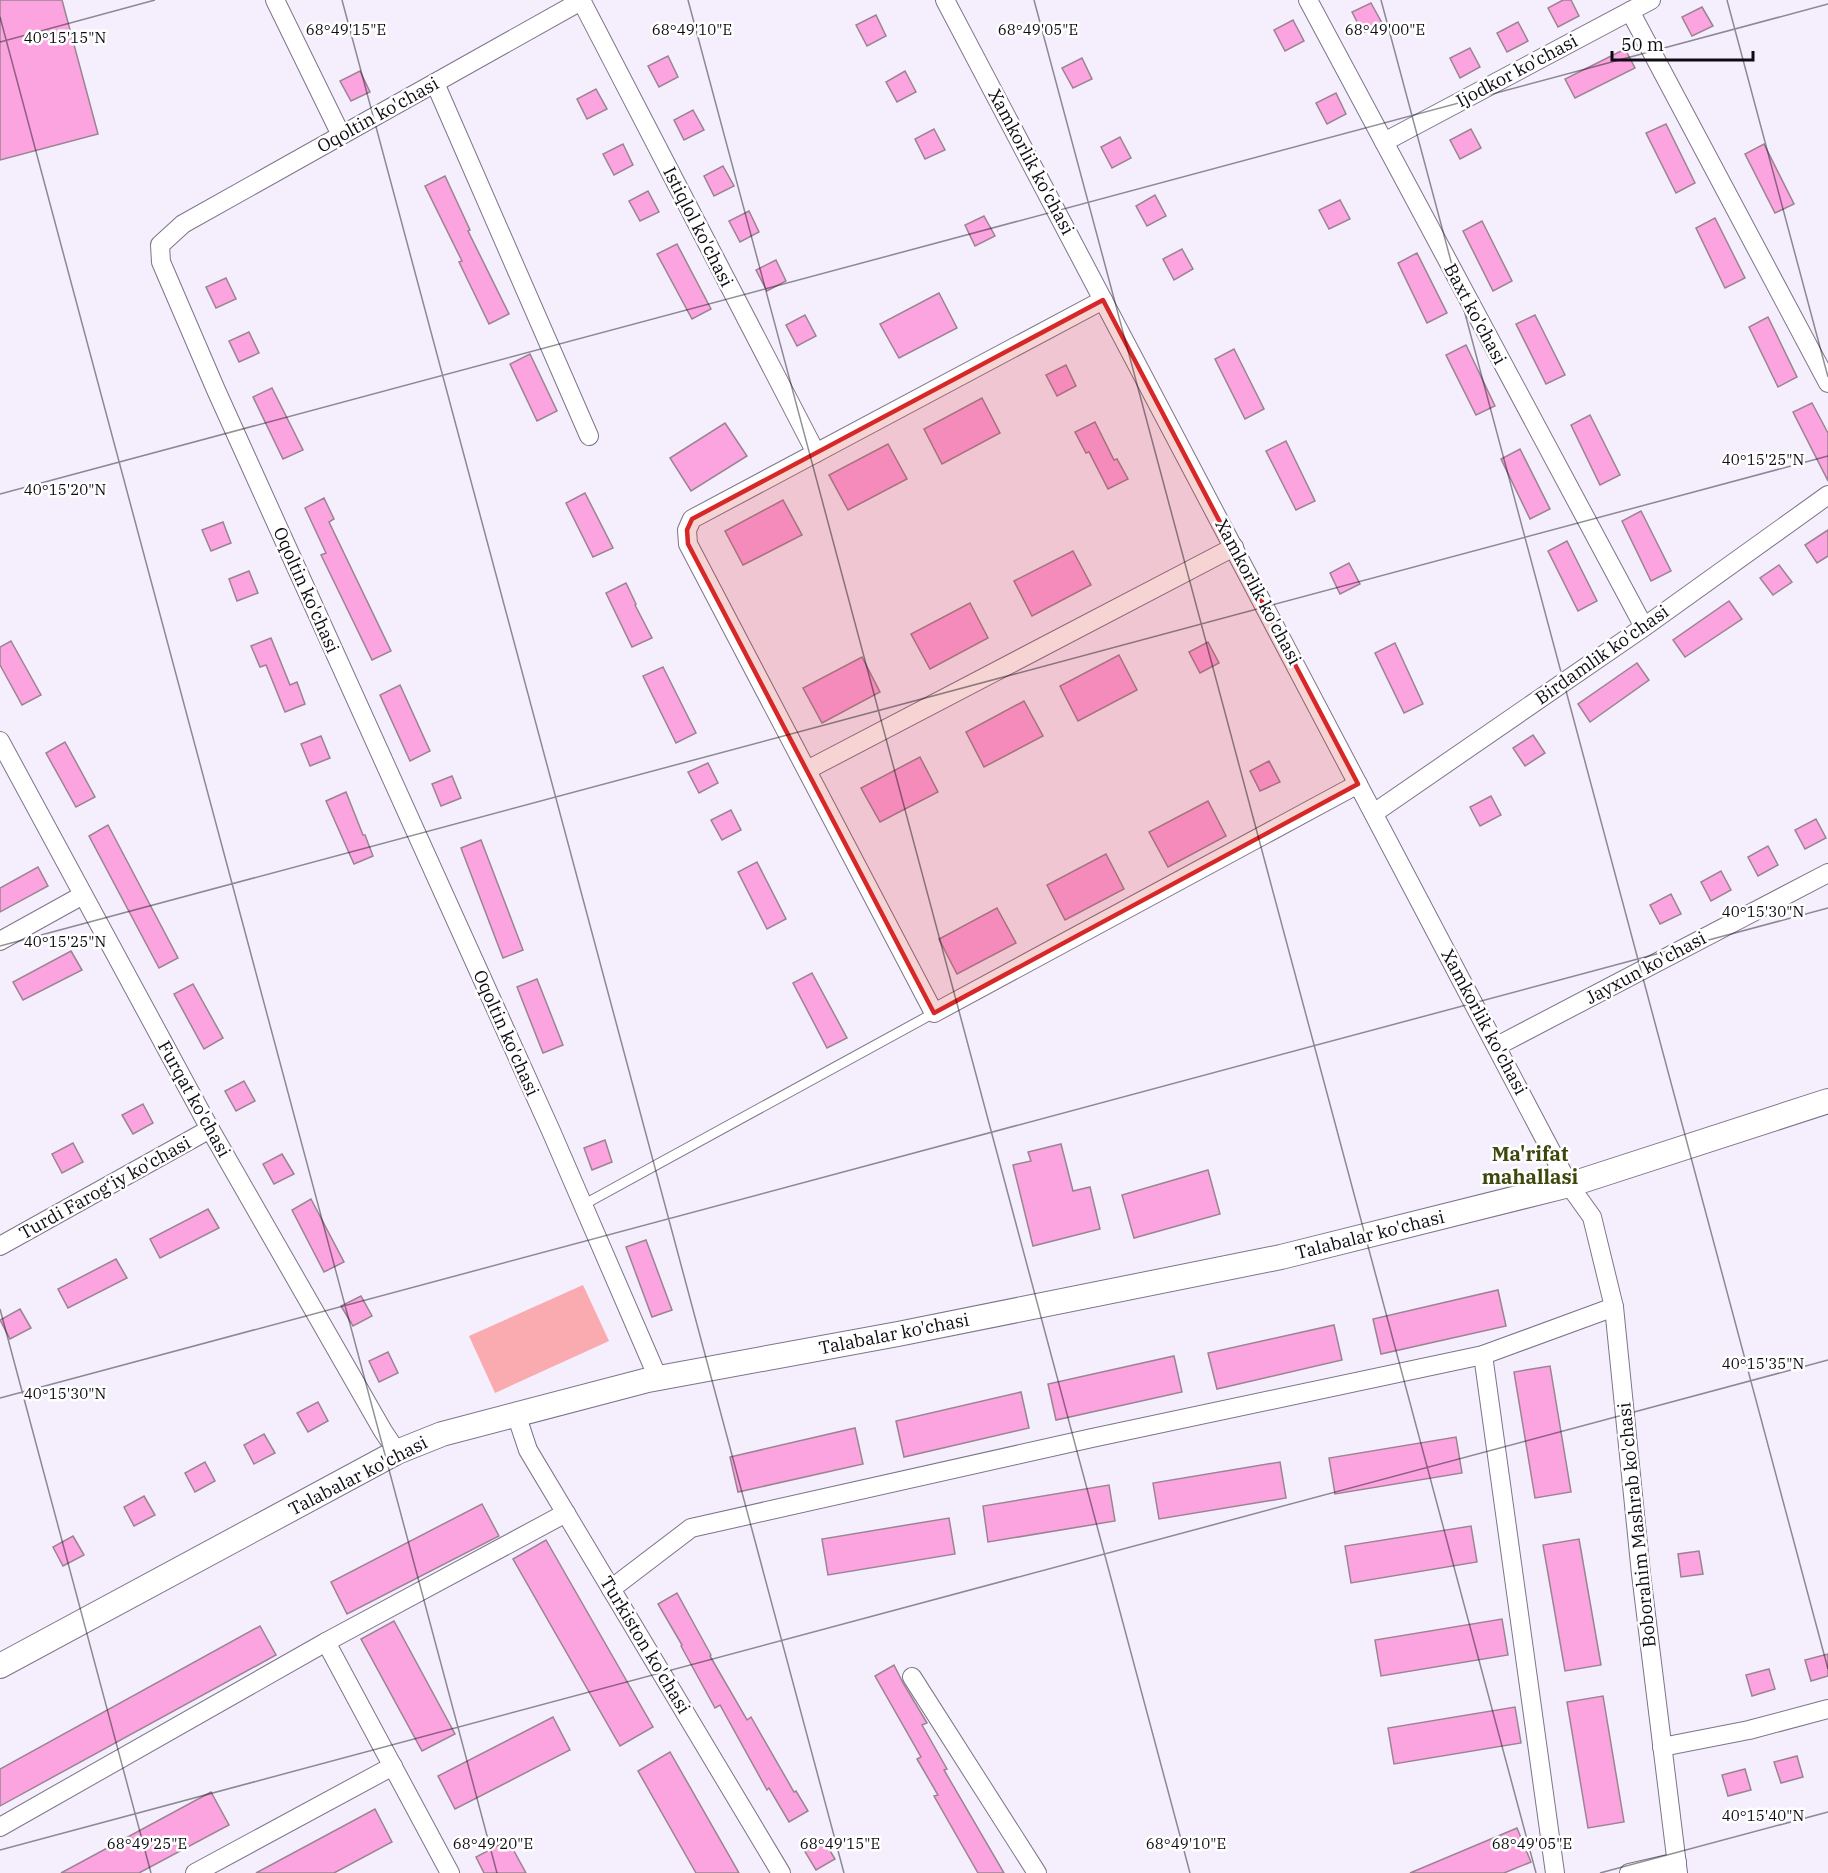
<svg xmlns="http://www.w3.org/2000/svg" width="1828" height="1873" font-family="'IBM Plex Serif',serif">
  <rect width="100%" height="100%" fill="#f5eefd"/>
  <polygon fill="#f9abb0" points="583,1285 609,1341 495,1393 469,1336"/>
  <g fill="#fca4df" stroke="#9b8492" stroke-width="1.5">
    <polygon points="0,0 62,0 98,134 0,160"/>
    <polygon points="1563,0 1571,0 1579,16 1558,27 1548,8"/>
    <polygon points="1371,3 1382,23 1363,33 1352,12"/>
    <polygon points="1702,7 1713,26 1692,36 1682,17"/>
    <polygon points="876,15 886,36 867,46 856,25"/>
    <polygon points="1293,20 1304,41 1285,51 1274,30"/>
    <polygon points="1518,22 1528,41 1507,52 1497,33"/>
    <polygon points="1470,48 1480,67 1460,78 1450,58"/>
    <polygon points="1625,49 1635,68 1575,98 1565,79"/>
    <polygon points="668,56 678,77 659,87 648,66"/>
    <polygon points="1082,58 1092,79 1073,88 1062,68"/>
    <polygon points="360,71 370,92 351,101 340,81"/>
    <polygon points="905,71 916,92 897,102 886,82"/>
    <polygon points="596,89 607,109 587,119 577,99"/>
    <polygon points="1336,93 1346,114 1327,124 1316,103"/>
    <polygon points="693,110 704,130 684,140 674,120"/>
    <polygon points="1666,124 1695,183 1676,193 1646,133"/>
    <polygon points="934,129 945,150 925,159 915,139"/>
    <polygon points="1471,129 1481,148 1460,159 1450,140"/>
    <polygon points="1120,137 1131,158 1112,168 1101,147"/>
    <polygon points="623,144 633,165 614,175 603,154"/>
    <polygon points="1764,144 1794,204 1775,213 1745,154"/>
    <polygon points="723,166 734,186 714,196 704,176"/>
    <polygon points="445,176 470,230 468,231 509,314 489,324 459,262 462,261 425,186"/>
    <polygon points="648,191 659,212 640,221 629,201"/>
    <polygon points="1155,195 1166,216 1147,226 1136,206"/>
    <polygon points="1340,200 1350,219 1329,229 1319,210"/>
    <polygon points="749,211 759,232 740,242 729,221"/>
    <polygon points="984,216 995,236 975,246 965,225"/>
    <polygon points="1715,218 1745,278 1725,288 1696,228"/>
    <polygon points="1482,221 1512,281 1493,291 1463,231"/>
    <polygon points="677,244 711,309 692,319 657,254"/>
    <polygon points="1182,249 1193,269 1174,280 1163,259"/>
    <polygon points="1417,253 1447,313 1427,323 1398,263"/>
    <polygon points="776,260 786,281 767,291 756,270"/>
    <polygon points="226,278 236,299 216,308 206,287"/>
    <polygon points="939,293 957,328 899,358 880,324"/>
    <polygon points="805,315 816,336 797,346 786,325"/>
    <polygon points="1535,315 1565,375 1546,384 1516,324"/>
    <polygon points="1768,317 1797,377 1778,387 1749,327"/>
    <polygon points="249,332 259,353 239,362 229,341"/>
    <polygon points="1466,345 1495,406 1476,415 1446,355"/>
    <polygon points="1234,349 1264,409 1245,419 1215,359"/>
    <polygon points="530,354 557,411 537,421 510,364"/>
    <polygon points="1066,365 1076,386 1057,396 1046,375"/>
    <polygon points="272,388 303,450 283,459 253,397"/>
    <polygon points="982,398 1000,433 942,464 924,429"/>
    <polygon points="1812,403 1828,433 1828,481 1793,412"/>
    <polygon points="1590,415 1620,475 1600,485 1571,425"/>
    <polygon points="1095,422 1114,460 1117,459 1128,479 1108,489 1089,452 1086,453 1075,432"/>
    <polygon points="725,423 747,456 691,491 670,458"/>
    <polygon points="1286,441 1315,501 1296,510 1266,451"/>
    <polygon points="888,444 907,479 848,510 829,475"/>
    <polygon points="1520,449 1550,509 1530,519 1501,459"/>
    <polygon points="585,493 613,548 593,557 566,503"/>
    <polygon points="324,498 334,519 329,522 391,651 372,660 321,555 326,553 305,508"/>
    <polygon points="783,500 802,535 743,565 725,531"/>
    <polygon points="1641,511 1671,571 1651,581 1622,521"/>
    <polygon points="223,522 231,543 211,551 202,530"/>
    <polygon points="1828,530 1828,556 1817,563 1805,545"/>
    <polygon points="1567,541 1597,601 1578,611 1548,551"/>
    <polygon points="1073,551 1091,585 1032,616 1014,581"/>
    <polygon points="1349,563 1360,584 1340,594 1330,573"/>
    <polygon points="1779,565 1792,582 1773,595 1760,578"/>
    <polygon points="249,571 258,593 237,601 229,579"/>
    <polygon points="626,583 636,604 635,605 652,638 632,647 606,593"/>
    <polygon points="1729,601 1742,619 1685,657 1673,640"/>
    <polygon points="970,603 988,638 930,669 911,634"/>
    <polygon points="271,638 290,685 297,682 305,704 285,712 266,665 260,667 251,646"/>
    <polygon points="11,641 41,695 22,705 0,665 0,647"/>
    <polygon points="1208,642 1219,663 1200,673 1189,652"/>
    <polygon points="1395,643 1423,704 1404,713 1375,653"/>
    <polygon points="1119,655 1137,690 1078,721 1060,686"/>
    <polygon points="862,657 880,692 822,723 803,688"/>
    <polygon points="1637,663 1649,680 1590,722 1578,704"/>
    <polygon points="663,667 696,733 676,743 643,676"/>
    <polygon points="400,685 430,751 410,761 380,695"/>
    <polygon points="1024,701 1043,736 984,767 966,732"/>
    <polygon points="1533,735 1545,753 1525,766 1513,748"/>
    <polygon points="321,736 330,758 310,766 301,744"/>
    <polygon points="65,742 95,797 76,807 46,753"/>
    <polygon points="920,757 938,792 880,822 861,788"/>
    <polygon points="1269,761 1280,782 1260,791 1250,771"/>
    <polygon points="708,763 718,783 699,793 688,772"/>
    <polygon points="452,776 461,798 441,806 432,784"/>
    <polygon points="346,792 363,835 365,835 373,856 354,864 326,801"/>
    <polygon points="1491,796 1501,815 1480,826 1470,807"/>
    <polygon points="1208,801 1226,836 1168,867 1149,832"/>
    <polygon points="731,810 741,830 722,840 711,820"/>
    <polygon points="1816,819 1826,838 1805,849 1795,830"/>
    <polygon points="108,825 178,958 159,968 89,836"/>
    <polygon points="481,840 523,950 503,958 461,848"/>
    <polygon points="1768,846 1778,865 1758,876 1748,857"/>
    <polygon points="1106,854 1124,889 1065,920 1047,885"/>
    <polygon points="757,862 786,919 767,929 738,872"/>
    <polygon points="38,867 48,886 0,912 0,888"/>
    <polygon points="1721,871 1731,890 1711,901 1701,882"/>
    <polygon points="1671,894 1681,914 1660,924 1650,905"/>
    <polygon points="997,908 1016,943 957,974 939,939"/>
    <polygon points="71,951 82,970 23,1000 13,982"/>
    <polygon points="812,973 847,1038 827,1048 793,983"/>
    <polygon points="537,979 563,1045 543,1053 517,987"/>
    <polygon points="193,984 223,1038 204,1049 174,994"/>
    <polygon points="244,1081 255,1101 236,1111 225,1091"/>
    <polygon points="143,1104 153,1123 133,1134 122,1115"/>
    <polygon points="605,1140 612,1162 592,1170 584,1148"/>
    <polygon points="73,1143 83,1162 62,1173 52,1154"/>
    <polygon points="1061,1144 1073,1191 1090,1187 1100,1229 1033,1246 1013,1165 1031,1161 1028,1152"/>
    <polygon points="282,1154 294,1174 274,1184 263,1164"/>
    <polygon points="1208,1170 1220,1214 1134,1238 1122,1195"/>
    <polygon points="311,1199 344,1262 324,1272 292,1210"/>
    <polygon points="208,1209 219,1228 160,1258 150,1239"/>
    <polygon points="646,1240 672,1310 652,1317 626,1247"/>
    <polygon points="116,1259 127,1278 68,1308 58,1289"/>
    <polygon points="1498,1290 1506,1326 1381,1354 1373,1319"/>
    <polygon points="361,1296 372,1316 353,1326 341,1306"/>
    <polygon points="20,1309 31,1328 10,1339 0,1320"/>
    <polygon points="1334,1325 1342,1360 1217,1389 1208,1353"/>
    <polygon points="388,1352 398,1373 379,1382 369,1361"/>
    <polygon points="1174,1356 1182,1392 1056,1420 1048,1384"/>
    <polygon points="1550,1366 1571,1492 1535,1498 1514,1372"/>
    <polygon points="1021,1392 1029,1428 904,1457 896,1421"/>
    <polygon points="318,1402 328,1421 308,1432 297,1413"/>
    <polygon points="855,1428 863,1464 738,1492 730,1457"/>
    <polygon points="264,1434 275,1453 254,1464 244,1445"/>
    <polygon points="1456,1437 1462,1473 1335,1494 1329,1458"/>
    <polygon points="205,1462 215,1481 195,1492 185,1473"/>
    <polygon points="1280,1462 1286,1498 1159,1519 1153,1483"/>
    <polygon points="1109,1485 1115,1521 988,1542 983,1506"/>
    <polygon points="144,1496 155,1515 134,1526 124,1507"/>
    <polygon points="482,1504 499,1536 347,1614 331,1582"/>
    <polygon points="949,1518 955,1554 828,1575 822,1539"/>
    <polygon points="1471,1526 1477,1562 1351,1583 1345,1546"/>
    <polygon points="73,1536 84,1555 63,1566 53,1547"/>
    <polygon points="1579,1539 1601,1665 1565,1671 1543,1545"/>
    <polygon points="546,1540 653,1727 620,1746 513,1559"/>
    <polygon points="1699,1551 1703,1574 1681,1577 1678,1554"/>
    <polygon points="677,1593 711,1655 710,1656 747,1720 751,1717 794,1792 796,1791 808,1811 789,1822 769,1788 767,1790 720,1705 715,1708 681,1646 682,1645 658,1604"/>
    <polygon points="1502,1619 1508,1655 1381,1676 1375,1640"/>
    <polygon points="394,1621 455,1734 422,1751 361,1639"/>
    <polygon points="260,1626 276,1655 0,1806 0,1769"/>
    <polygon points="1828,1654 1828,1676 1811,1681 1805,1660"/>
    <polygon points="894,1665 903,1683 927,1723 922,1725 947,1769 944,1770 1004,1873 978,1873 934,1796 938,1795 917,1759 921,1757 875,1676"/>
    <polygon points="1769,1669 1775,1689 1752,1696 1746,1675"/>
    <polygon points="1603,1696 1624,1822 1588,1828 1567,1702"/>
    <polygon points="1515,1707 1521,1743 1394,1764 1388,1728"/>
    <polygon points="553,1717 570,1750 455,1809 438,1776"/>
    <polygon points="670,1752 739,1873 696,1873 638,1771"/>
    <polygon points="1797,1756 1803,1777 1781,1783 1774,1762"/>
    <polygon points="1745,1769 1751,1790 1728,1796 1722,1775"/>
    <polygon points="211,1792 229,1825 139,1873 61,1873"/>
    <polygon points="375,1809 392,1842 334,1873 256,1873"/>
    <polygon points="1517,1828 1531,1862 1504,1873 1410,1873"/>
    <polygon points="823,1839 835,1859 816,1870 804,1850"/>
    <polygon points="508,1840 526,1873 484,1873 476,1857"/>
  </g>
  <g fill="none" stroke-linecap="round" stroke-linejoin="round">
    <defs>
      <polyline id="service" points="583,1205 934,1013"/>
      <g id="minor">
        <polyline points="275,0 341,135"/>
        <polyline points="581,0 816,453"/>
        <polyline points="945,0 1569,1185 1592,1217 1614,1307 1641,1574 1678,1873"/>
        <polyline points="1308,0 1644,627"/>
        <polyline points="581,1 183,224 160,245 161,262 216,390 551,1131 658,1378"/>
        <polyline points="1630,11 1828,383"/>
        <polyline points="435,83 589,436"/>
        <polyline points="1384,142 1651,0"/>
        <polyline points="1103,300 692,519 687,530 688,544 934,1013 1358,784"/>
        <polyline points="0,741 210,1129 383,1431 397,1452"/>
        <polyline points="807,770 1234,547"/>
        <polyline points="1374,813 1644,627 1828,495"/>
        <polyline points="0,941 83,895"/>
        <polyline points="1497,1046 1828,873"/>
        <polyline points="0,1246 210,1129"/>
        <polyline points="1483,1355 1555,1873"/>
        <polyline points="516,1414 528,1450 781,1873"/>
        <polyline points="611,1589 691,1528 1092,1438 1483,1355 1614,1307"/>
        <polyline points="326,1642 450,1873"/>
        <polyline points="912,1677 1037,1873"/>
        <polyline points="1662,1747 1749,1730 1828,1709"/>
        <polyline points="0,1827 326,1642 566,1513"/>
        <polyline points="195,1873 393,1766"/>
        <polyline points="1629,1873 1677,1862"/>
      </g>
      <polyline id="tertiary" points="0,1666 397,1452 442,1434 648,1380 898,1334 1281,1257 1569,1185 1828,1101"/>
    </defs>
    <use href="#service" stroke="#7d7489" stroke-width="11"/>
    <use href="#minor" stroke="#7d7489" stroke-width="20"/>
    <use href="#tertiary" stroke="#7d7489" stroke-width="26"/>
    <use href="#service" stroke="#fff" stroke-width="9"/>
    <use href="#minor" stroke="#fff" stroke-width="18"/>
    <use href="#tertiary" stroke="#fff" stroke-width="24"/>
  </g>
  <path fill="#d62828" fill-opacity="0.2" stroke="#d62828" stroke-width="4.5" stroke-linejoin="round" d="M1103,300L1358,784L934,1013L688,544L687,530L692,519Z"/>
  <path fill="none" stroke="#0e0b13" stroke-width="1.5" stroke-opacity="0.45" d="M342,0L844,1873M688,0L1190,1873M1034,0L1536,1873M1381,0L1828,1669M1727,0L1828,377M0,17L497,1873M0,42L155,0M0,494L1828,4M0,946L1828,456M0,1309L151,1873M0,1398L1828,908M0,1850L1828,1360M1600,1873L1828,1812"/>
  <g text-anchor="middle" stroke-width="5" stroke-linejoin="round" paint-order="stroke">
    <g font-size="18" fill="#0e0b13" stroke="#fff">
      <text transform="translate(1517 71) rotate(-28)" y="6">Ijodkor ko'chasi</text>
      <text transform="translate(378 115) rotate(-29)" y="6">Oqoltin ko'chasi</text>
      <text transform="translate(1031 162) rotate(62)" y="6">Xamkorlik ko'chasi</text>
      <text transform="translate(698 227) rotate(63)" y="6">Istiqlol ko'chasi</text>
      <text transform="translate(1475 314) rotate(62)" y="6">Baxt ko'chasi</text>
      <text transform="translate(306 590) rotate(66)" y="6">Oqoltin ko'chasi</text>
      <text transform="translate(1258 592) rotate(62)" y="6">Xamkorlik ko'chasi</text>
      <text transform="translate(1602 655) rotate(-35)" y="6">Birdamlik ko'chasi</text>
      <text transform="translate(1646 968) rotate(-28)" y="6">Jayxun ko'chasi</text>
      <text transform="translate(1484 1022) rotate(62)" y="6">Xamkorlik ko'chasi</text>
      <text transform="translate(506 1033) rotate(66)" y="6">Oqoltin ko'chasi</text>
      <text transform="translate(194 1099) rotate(61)" y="6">Furqat ko'chasi</text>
      <text transform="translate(105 1188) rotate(-29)" y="6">Turdi Farog‘iy ko'chasi</text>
      <text transform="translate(1370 1235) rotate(-14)" y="6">Talabalar ko'chasi</text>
      <text transform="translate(894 1334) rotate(-11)" y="6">Talabalar ko'chasi</text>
      <text transform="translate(358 1476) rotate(-27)" y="6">Talabalar ko'chasi</text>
      <text transform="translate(1637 1525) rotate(-96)" y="6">Boborahim Mashrab ko'chasi</text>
      <text transform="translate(645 1645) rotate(59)" y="6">Turkiston ko'chasi</text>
    </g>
    <g font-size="20" font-weight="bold" fill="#3e480d" stroke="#fff">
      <text x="1530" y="1161">Ma'rifat<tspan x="1530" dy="23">mahallasi</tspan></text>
    </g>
  </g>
  <g font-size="15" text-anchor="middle" fill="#0e0b13" stroke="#fff" stroke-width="5" stroke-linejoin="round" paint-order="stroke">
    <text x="346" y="35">68°49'15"E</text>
    <text x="692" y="35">68°49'10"E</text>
    <text x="1038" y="35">68°49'05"E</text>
    <text x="1385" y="35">68°49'00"E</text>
    <text x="65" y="43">40°15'15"N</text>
    <text x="1763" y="465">40°15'25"N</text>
    <text x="65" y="495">40°15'20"N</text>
    <text x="1763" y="917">40°15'30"N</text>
    <text x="65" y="947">40°15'25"N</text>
    <text x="1763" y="1369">40°15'35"N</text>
    <text x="65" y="1399">40°15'30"N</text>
    <text x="1763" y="1821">40°15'40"N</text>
    <text x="147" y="1849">68°49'25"E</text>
    <text x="493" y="1849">68°49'20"E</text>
    <text x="840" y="1849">68°49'15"E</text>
    <text x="1186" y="1849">68°49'10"E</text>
    <text x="1532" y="1849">68°49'05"E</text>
  </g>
  <path d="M1612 51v9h141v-9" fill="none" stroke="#0e0b13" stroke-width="3"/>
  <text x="1621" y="51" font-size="18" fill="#0e0b13" stroke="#ffffff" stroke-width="4.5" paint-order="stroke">50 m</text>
</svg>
